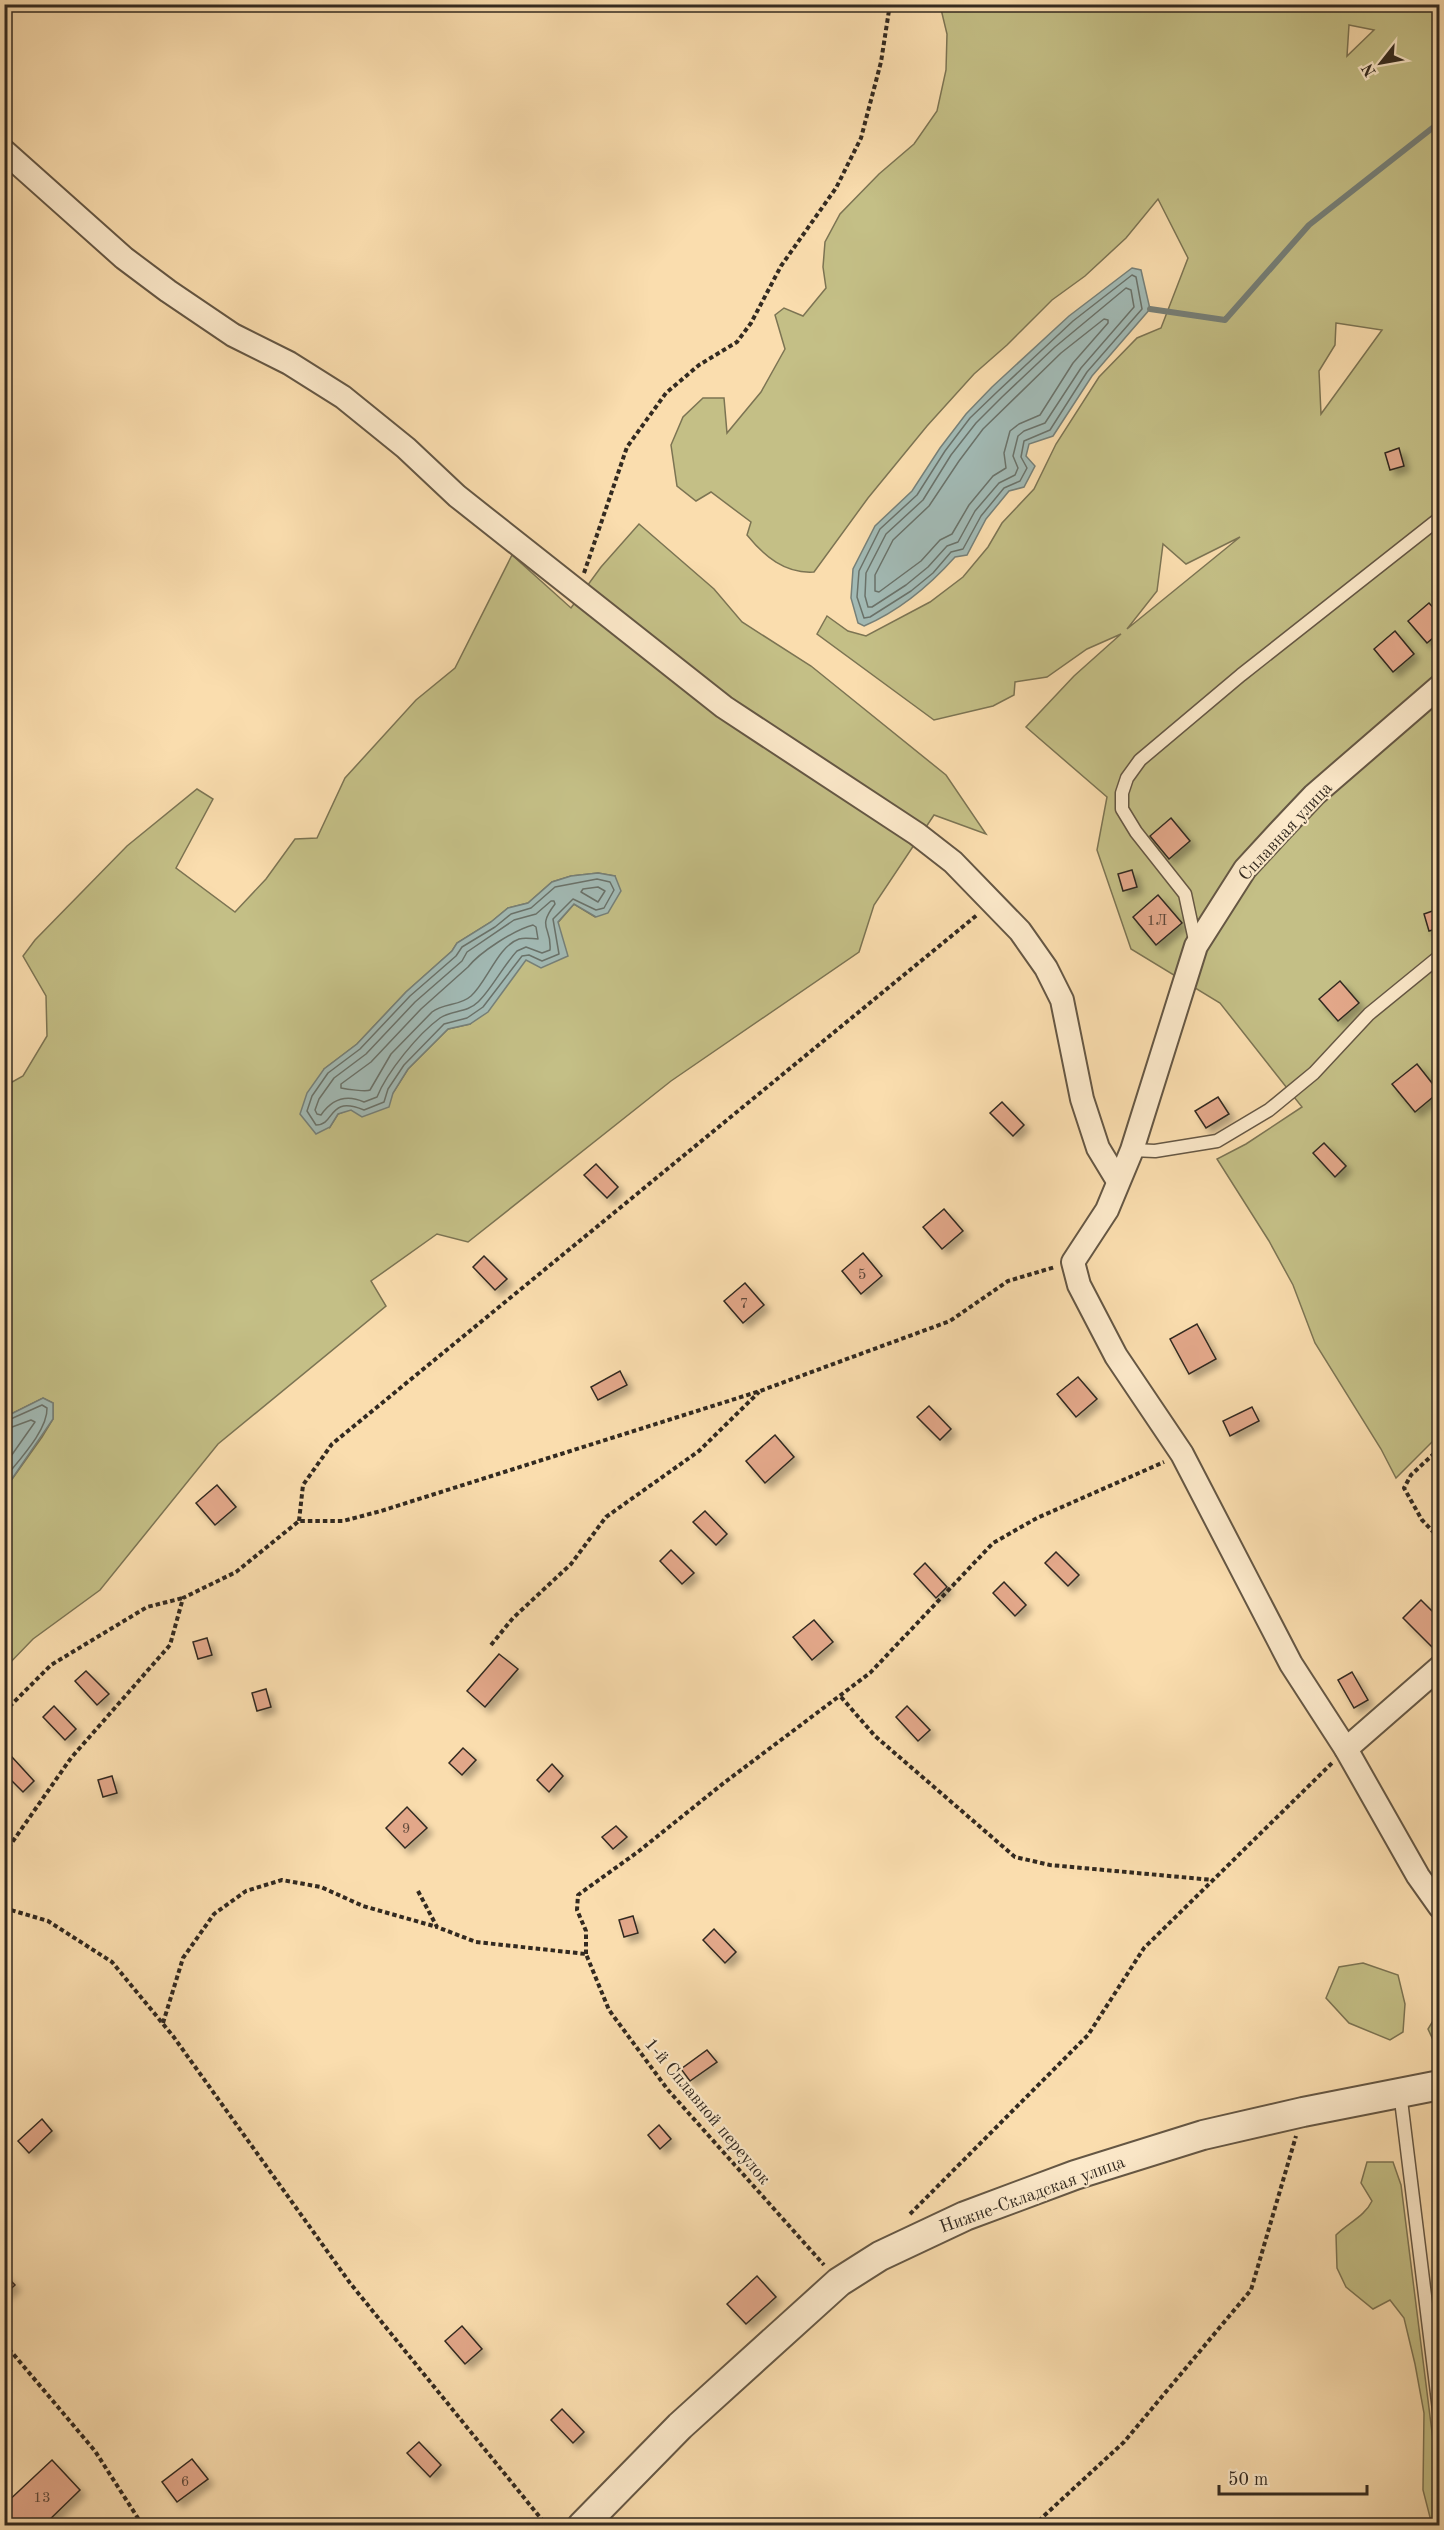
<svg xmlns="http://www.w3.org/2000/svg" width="1444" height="2530" font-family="'Old Standard TT',serif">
  <defs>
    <filter id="shadow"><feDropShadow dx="5.5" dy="5.5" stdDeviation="3" flood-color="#0004"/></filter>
  </defs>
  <rect width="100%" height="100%" fill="#faddae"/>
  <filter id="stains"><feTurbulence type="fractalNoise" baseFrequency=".00333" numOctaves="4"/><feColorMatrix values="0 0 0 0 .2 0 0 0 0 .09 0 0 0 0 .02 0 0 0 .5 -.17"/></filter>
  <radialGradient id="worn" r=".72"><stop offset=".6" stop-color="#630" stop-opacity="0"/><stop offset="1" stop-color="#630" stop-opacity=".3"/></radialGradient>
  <g fill="#c4bf86" stroke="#7c7453" stroke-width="1.5" fill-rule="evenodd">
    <path d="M940,5H1439L1440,1434L1396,1478L1381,1449L1315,1343L1293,1285L1269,1241L1217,1159L1246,1144L1302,1107L1220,1003L1131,949L1097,850L1107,797L1026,727L1074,676L1121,634L1087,649L1047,677L1015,682L1014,695L993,706L934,720L817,634L827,616L848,631L866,636L930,602L963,577L988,547L1002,523L1034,489L1056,444L1099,377L1137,338L1161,328L1188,258L1158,199L1126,238L1085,276L1052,300L1007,345L974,374L927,426L868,498L814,572C785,574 764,556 747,535L751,522L711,492L696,501L677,486L671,445L683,417L703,398H724L727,433L761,392L785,349L775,315L784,308L803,316L826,288L823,267L825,242L840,214L879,174L914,144L937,111L946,70L947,34ZM1349,25L1374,30L1347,56ZM1336,323L1382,330L1321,414L1319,371L1335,345ZM1240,537L1127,629L1157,591L1163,544L1186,564Z"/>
    <path d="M639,524L714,589L742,622L811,666L946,775L986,834L934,815L874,905L859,952L671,1081L468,1242L437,1234L371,1281L386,1306L218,1444L100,1590L33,1639L5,1668V1489L42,1437L53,1419V1403L43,1398L5,1417V1086L23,1076L47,1036L46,996L23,956L35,940L127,846L197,789L213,799L176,868L235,912L266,879L295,839L317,838L345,778L416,700L455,668L512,555L571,608L601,567ZM598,873L615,876L595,917L574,904L470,1024L448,1029L408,1069L393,1093L338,1114L330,1127L324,1069L357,1044L406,992L452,951L457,943L491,922L508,908L528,903L552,882L571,876Z"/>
    <polygon points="1363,1963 1398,1975 1405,2004 1403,2032 1390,2040 1349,2023 1326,1998 1339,1967"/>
    <polygon points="1439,2011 1439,2042 1434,2042 1428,2029"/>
    <path d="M1367,2162H1393L1401,2185L1439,2488V2525H1432L1423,2490L1424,2413L1415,2364L1404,2318L1390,2300L1373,2309L1346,2287L1337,2268L1336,2235C1348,2223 1365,2216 1372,2201L1361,2183Z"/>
  </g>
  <g fill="#a2bab5" stroke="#768079" stroke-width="1.5">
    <path d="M1132,268L1141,270L1150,309L1092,376L1053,436L1029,444L1026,456L1035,466L1024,487L1009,491L986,519L967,555L955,557C930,585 899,611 864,626L858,623L851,598L853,569L875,526L912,491L940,448L966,414L992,387L1069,316Z"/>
    <polygon points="598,873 615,876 621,891 608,913 596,917 574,904 558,922 568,956 541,968 526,960 488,1012 470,1024 448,1029 408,1069 393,1093 389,1107 362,1117 351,1110 338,1114 330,1127 316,1134 300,1114 307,1093 324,1069 357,1044 406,992 452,951 457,943 491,922 508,908 528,903 552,882 571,876"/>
    <polygon points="43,1398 53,1403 53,1419 5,1489 5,1417"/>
  </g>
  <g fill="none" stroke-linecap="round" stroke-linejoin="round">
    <g stroke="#6a726a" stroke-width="1.5">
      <polygon points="1132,275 1136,277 1142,309 1087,372 1050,430 1024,441 1021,457 1027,468 1020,481 1004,488 981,516 963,549 951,552 933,573 911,591 870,617 864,618 857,597 859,571 880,529 917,495 945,451 970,418 997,392 1073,321"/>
      <polygon points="1126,288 1131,290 1134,307 1081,368 1045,423 1024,431 1018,436 1013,456 1018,468 1015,475 999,483 975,511 958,542 947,546 928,567 906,585 872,607 868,607 865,596 866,573 886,534 923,500 951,455 976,423 1002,397 1055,347"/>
      <polygon points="1104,319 1108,320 1108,323 1073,363 1040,415 1019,424 1010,431 1004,453 1006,468 993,476 969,505 952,534 940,540 921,561 879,592 875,591 875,575 893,540 929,506 959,461 983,429 1061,353"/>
      <path d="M597,879L610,882L614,890L604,908L596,910L573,899L553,919L559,954L542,961L529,955L522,956L483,1007L467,1018L444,1024L404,1065L388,1089L384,1102L364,1110C327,1095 336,1125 316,1125L307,1111L312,1096L328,1073L360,1049L410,996L456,956L462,947L495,927L511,914L531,908L555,887Z"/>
      <polygon points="598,887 605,891 598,902 581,892 583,889"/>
      <path d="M551,901H554L555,904C536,929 552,926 550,950L542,953L526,947L517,951C503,966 491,990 478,1002C467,1013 451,1010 440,1018C418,1034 387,1072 377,1097L364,1102C346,1094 332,1099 321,1115L317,1114L315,1110L319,1099L334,1078L366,1054L415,1002L462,961L467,952L514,920L536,914Z"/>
      <path d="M533,925L536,927L538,939C532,939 526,937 519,939C498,946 487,982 471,996C460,1006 444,1003 432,1012L391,1054L370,1090C366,1092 346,1089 341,1088V1084L371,1062L421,1009L468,967C480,952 514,930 533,925Z"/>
      <path d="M4,1422L42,1405L47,1408C48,1430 18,1461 4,1479"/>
      <polyline points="4,1430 31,1420 35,1422 4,1466"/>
    </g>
    <polyline stroke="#768079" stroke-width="6" points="1150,309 1225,320 1309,225 1440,122"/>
  </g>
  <g fill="#e2a789" stroke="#332a20" stroke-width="1.5" filter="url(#shadow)">
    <polygon points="1399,448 1404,466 1390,470 1385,453"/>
    <polygon points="1429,603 1440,615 1440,632 1427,643 1408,621"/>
    <polygon points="1395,631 1414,654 1393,672 1374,649"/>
    <polygon points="1171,818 1190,841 1169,859 1150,836"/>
    <polygon points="1132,870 1137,887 1123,891 1118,874"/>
    <polygon points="1158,895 1182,923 1156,945 1133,917"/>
    <polygon points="1438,909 1440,928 1429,931 1424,914"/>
    <polygon points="1340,981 1359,1003 1338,1021 1319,999"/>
    <polygon points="1417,1064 1439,1092 1415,1112 1392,1084"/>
    <polygon points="1218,1097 1229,1114 1206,1128 1195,1111"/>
    <polygon points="1002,1102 1024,1125 1013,1136 990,1113"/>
    <polygon points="1324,1143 1346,1166 1335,1177 1313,1153"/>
    <polygon points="596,1164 618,1187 607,1198 584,1175"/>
    <polygon points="944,1209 963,1231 942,1249 923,1227"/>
    <polygon points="863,1253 882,1276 861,1294 842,1271"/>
    <polygon points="484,1256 507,1279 495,1290 473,1267"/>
    <polygon points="745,1283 764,1305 743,1323 724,1301"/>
    <polygon points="1197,1324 1216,1359 1189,1374 1170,1339"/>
    <polygon points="620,1371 627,1385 598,1400 591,1387"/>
    <polygon points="1078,1377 1097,1399 1076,1417 1057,1394"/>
    <polygon points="929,1406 951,1429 940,1440 917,1417"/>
    <polygon points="1252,1407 1259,1421 1230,1436 1223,1421"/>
    <polygon points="775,1435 794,1457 765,1483 746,1461"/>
    <polygon points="217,1485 236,1507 215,1525 196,1503"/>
    <polygon points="705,1511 727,1534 716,1545 693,1522"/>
    <polygon points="671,1550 694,1573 682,1584 660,1561"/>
    <polygon points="1056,1552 1079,1575 1068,1586 1045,1563"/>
    <polygon points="925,1563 947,1587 936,1598 914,1574"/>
    <polygon points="1004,1582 1026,1605 1015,1616 993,1593"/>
    <polygon points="1421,1600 1440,1619 1440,1641 1433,1648 1403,1618"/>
    <polygon points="814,1620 833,1642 812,1660 793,1637"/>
    <polygon points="207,1638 212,1655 198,1659 193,1642"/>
    <polygon points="499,1654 518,1669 485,1707 467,1691"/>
    <polygon points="86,1671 109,1694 97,1705 75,1681"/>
    <polygon points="1352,1672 1368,1700 1354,1708 1338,1680"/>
    <polygon points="266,1689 271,1707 257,1711 252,1693"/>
    <polygon points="54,1706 76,1729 65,1740 43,1717"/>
    <polygon points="907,1706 930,1730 918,1741 896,1717"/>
    <polygon points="463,1748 476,1760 462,1775 449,1763"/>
    <polygon points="12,1757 34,1781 23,1792 4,1773 4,1764"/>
    <polygon points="552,1764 563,1776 549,1792 537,1780"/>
    <polygon points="112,1776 117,1793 103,1797 98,1780"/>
    <polygon points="407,1807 427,1828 405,1848 386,1828"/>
    <polygon points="616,1826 627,1837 613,1849 602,1837"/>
    <polygon points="633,1916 638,1933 624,1937 619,1920"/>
    <polygon points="714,1929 736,1952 725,1963 703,1940"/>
    <polygon points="707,2050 717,2062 690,2081 681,2069"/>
    <polygon points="42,2119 52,2131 29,2153 18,2141"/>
    <polygon points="659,2125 671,2139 660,2149 648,2135"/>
    <polygon points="4,2274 15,2285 4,2295"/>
    <polygon points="757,2276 776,2297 746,2324 727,2304"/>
    <polygon points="462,2326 482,2349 465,2364 445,2341"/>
    <polygon points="562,2409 584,2432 573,2443 551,2420"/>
    <polygon points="419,2442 441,2465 430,2477 407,2453"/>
    <polygon points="192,2459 208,2479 177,2502 162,2482"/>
    <polygon points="52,2460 80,2490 43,2526 18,2526 4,2511 4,2505"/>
  </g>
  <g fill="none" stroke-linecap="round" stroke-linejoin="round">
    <defs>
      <g id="service">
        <polyline points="1196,945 1185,894 1136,832 1122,809 1122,793 1127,778 1140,760 1241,675 1440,518"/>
        <polyline points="1132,1150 1155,1151 1217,1141 1269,1110 1314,1073 1369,1014 1440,956"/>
        <polyline points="1400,2092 1440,2418"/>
      </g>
      <g id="minor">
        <polyline points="4,151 124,258 168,291 233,335 289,363 343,397 406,448 457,496 724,707 917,834 953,862 1020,931 1046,968 1062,1000 1082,1099 1098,1148 1118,1181"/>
        <polyline points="1440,686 1314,795 1279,832 1245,869 1196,946 1132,1150 1107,1210 1073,1262 1079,1285 1116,1356 1182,1454 1291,1664 1346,1749 1418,1876 1440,1907"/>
        <polyline points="1346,1749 1440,1667"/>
      </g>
      <polyline id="tertiary" points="582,2526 680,2426 839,2282 880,2256 965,2216 1075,2175 1203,2135 1303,2112 1440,2085"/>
    </defs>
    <use href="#service" stroke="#655744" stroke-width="15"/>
    <use href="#minor" stroke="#655744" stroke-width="26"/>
    <use href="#tertiary" stroke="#655744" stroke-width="32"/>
    <g stroke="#332a20" stroke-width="4" stroke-dasharray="4.5 3" stroke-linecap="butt">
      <polyline points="584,573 627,447 666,393 699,365 737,342 751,323 781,266 836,188 861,138 881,62 890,4"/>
      <polyline points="1440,1448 1411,1475 1404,1488 1422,1520 1440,1539"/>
      <polyline points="299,1521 303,1485 332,1444 977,915"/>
      <polyline points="491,1645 513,1618 571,1564 606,1517 699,1451 759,1392"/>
      <polyline points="841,1697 875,1736 1015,1857 1050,1865 1213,1880"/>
      <polyline points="4,1712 51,1665 147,1607 183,1598"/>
      <polyline points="4,1854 71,1758 170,1645 183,1598 236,1572 299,1521 343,1521 381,1511 760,1391 950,1321 1008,1281 1055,1267"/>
      <polyline points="418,1891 437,1927 476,1942 586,1954 609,2010 668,2090 824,2265"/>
      <polyline points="4,1908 48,1921 112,1962 173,2036 350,2283 547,2526"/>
      <polyline points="586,1954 586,1931 577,1910 578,1895 639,1851 725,1782 870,1673 993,1543 1037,1518 1164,1462"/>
      <polyline points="163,2023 183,1958 214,1914 246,1891 282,1880 321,1887 363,1906 437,1927"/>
      <polyline points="910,2214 1088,2035 1144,1948 1332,1763"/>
      <polyline points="4,2343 95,2451 143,2526"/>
      <polyline points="1033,2526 1124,2442 1251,2290 1296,2136"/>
    </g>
    <use href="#service" stroke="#fce9ca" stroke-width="12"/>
    <use href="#minor" stroke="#fce9ca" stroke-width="22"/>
    <use href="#tertiary" stroke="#fce9ca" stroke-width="28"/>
  </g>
  <g text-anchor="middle" stroke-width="4.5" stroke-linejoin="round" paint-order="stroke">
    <g font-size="15" fill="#5f493a">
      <text x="1157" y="925">1Л</text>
      <text x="862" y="1279">5</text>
      <text x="744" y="1308">7</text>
      <text x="406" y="1833">9</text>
      <text x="185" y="2486">6</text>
      <text x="42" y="2502">13</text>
    </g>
    <g font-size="18" fill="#332a20" stroke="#fce9ca">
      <text transform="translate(1285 831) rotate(-47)" y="6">Сплавная улица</text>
      <text transform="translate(708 2111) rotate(50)" y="6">1-й Сплавной переулок</text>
      <text transform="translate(1032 2194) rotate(-20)" y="6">Нижне-Складская улица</text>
    </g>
  </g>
  <rect width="1444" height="2530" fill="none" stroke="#faddae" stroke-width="24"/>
  <rect x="6" y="6" width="1432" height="2518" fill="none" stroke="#332a20" stroke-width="3"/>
  <rect x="12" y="12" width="1420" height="2506" fill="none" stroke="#332a20" stroke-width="1.5"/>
  <g transform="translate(1381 63) rotate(239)" stroke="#fce9ca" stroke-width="4.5" paint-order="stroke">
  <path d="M0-4.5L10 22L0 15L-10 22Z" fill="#332a20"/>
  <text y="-9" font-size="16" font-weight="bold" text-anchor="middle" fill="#332a20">N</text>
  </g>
  <path d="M1219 2485v9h148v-9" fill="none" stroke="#332a20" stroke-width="3"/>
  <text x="1228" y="2485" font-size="18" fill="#332a20" stroke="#fce9ca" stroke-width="4.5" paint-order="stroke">50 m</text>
  <rect width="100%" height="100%" filter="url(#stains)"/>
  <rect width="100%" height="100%" fill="url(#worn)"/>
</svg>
